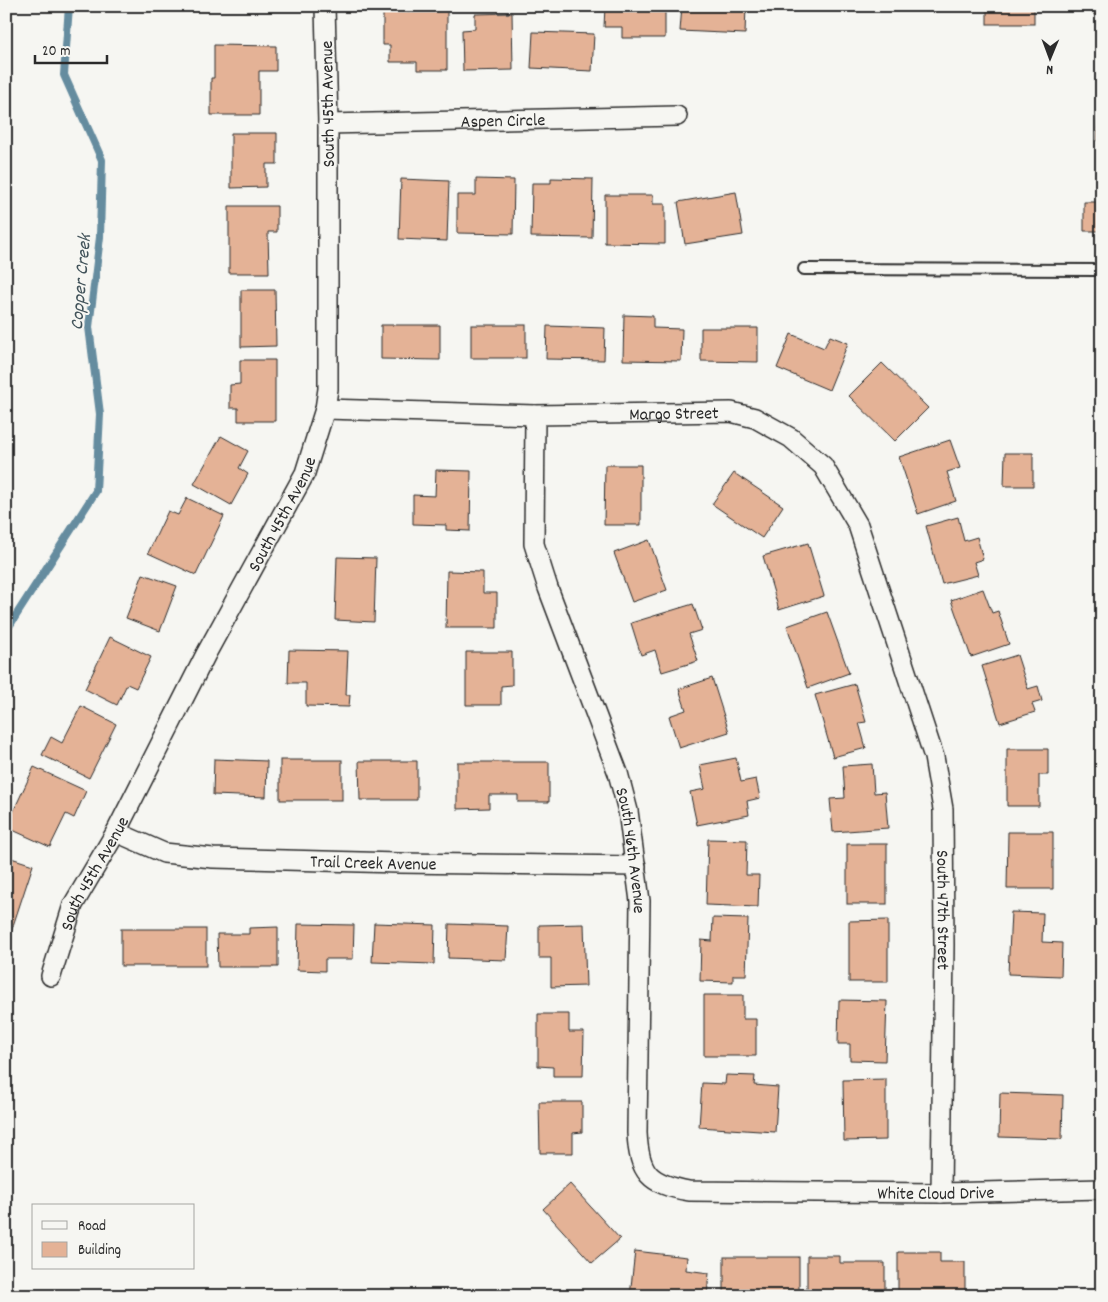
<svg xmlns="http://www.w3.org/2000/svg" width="1108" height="1302" font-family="Dekko,sans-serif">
  <rect width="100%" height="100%" fill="#f6f6f2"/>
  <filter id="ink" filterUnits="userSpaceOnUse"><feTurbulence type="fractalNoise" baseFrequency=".02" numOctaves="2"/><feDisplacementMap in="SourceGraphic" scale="10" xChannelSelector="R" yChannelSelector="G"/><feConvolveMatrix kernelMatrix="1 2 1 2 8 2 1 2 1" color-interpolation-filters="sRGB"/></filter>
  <g filter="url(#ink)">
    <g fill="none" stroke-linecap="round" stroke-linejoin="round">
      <polyline stroke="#658c9f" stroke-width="8" points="6,631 96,491 100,414 89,327 100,237 102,160 64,75 69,6"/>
    </g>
    <g fill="#e4b296" stroke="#2b2b2b">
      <polygon points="383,6 407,6 407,11 447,11 447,70 417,70 417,62 390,62 390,45 383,45"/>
      <polygon points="605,6 665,6 665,38 622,38 622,27 604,27"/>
      <polygon points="682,6 746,6 745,34 680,31"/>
      <rect x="987" y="6" width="47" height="18"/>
      <polygon points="1095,6 1102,6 1102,15 1094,15"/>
      <polygon points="512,13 513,70 463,71 462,30 475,29 475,14"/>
      <polygon points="533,32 594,34 592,71 531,68"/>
      <polygon points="214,45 276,46 276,71 259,71 259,115 211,115 211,78 214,78"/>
      <polygon points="1098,92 1102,92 1102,141 1097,141"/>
      <polygon points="231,133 277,133 277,164 266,164 266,187 231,188"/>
      <polygon points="551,178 593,179 592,238 531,237 532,183 551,183"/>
      <polygon points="401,179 449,181 447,241 399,239"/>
      <polygon points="476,179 514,180 513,234 457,233 457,195 476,195"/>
      <polygon points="1101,181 1102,258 1098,258 1099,231 1084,231 1084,202 1101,202"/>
      <polygon points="736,192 743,235 685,244 678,202"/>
      <polygon points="605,195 653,195 653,204 665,204 665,244 605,243"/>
      <polygon points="229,206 277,206 277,232 268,232 269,273 229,273"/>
      <polygon points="241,290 275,290 276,346 241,347"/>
      <polygon points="1100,299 1102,299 1102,386 1101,386"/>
      <polygon points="624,315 653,316 653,328 682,329 681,361 623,360"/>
      <polygon points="381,325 440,325 440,360 381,359"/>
      <rect x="471" y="325" width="55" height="33"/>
      <polygon points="547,326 605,328 604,360 546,359"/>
      <polygon points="701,328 758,328 758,362 701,361"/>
      <polygon points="791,334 824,348 830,336 848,343 829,390 777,368"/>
      <polygon points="240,360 275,360 275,421 238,421 238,408 230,408 230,385 240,384"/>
      <polygon points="882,363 928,408 895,441 849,396"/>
      <polygon points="221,436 248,451 239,468 248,474 231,505 194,484"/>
      <polygon points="950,440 960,468 947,472 956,501 918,514 899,457"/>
      <polygon points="1005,453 1033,453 1033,486 1004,486"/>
      <polygon points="605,465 641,465 641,525 604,525"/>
      <polygon points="436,470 471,471 470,531 446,530 446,525 413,524 413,495 435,496"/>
      <polygon points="734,473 783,506 762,538 712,504"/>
      <polygon points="187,498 224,516 196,575 148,553 168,511 178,515"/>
      <polygon points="958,517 964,541 977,537 983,559 974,562 978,575 942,584 926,526"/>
      <polygon points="649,540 667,590 632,602 614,553"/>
      <polygon points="808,543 824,596 779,610 763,556"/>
      <polygon points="337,557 376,558 374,622 335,620"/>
      <polygon points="447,571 483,572 483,593 497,593 497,628 446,628"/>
      <polygon points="143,574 177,586 160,631 126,618"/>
      <polygon points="983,589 992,613 998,611 1009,644 971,657 951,600"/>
      <polygon points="693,604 702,630 689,634 698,661 662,672 655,650 641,655 631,623"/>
      <polygon points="827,612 849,673 808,688 787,626"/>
      <polygon points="110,637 151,657 136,688 127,684 117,705 85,689"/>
      <polygon points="289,650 348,651 346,695 350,695 349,707 306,706 306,683 288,683"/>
      <polygon points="466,652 512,652 512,685 501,686 501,705 466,705"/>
      <polygon points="1017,655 1028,689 1038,686 1042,701 1032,704 1035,712 1000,723 982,666"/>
      <polygon points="712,678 729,732 679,748 669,716 686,710 679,689"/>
      <polygon points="855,684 866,722 859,723 866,748 833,757 815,695"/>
      <polygon points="81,706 116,724 89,778 42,755 51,737 62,743"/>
      <polygon points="1007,749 1048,749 1048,775 1039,775 1039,806 1007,806"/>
      <polygon points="736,758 741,782 756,779 760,798 747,801 749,815 697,825 690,792 705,789 700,765"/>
      <polygon points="214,759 267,761 266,797 213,795"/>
      <rect x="280" y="760" width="62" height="40"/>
      <polygon points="359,761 417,761 417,800 360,800"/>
      <polygon points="457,762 549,762 549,802 518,802 518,795 489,795 489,808 457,809"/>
      <polygon points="872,764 874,793 885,792 888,828 833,832 830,799 845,798 843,766"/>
      <polygon points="34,767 86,791 74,818 66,814 50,847 6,827"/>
      <polygon points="1008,832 1053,832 1053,889 1007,889"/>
      <polygon points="708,839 747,840 746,875 759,875 758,907 706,905"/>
      <rect x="847" y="844" width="40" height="60"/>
      <polygon points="8,857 33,865 6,947 6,861"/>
      <polygon points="1011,912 1043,913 1042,942 1062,943 1061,976 1008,974"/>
      <polygon points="713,918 748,919 746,975 733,975 733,982 700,981 701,940 712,941"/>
      <polygon points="888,920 888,982 849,982 849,921"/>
      <polygon points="374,923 435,925 434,964 372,962"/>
      <polygon points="298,924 354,925 353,959 325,959 325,971 297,970"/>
      <polygon points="449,924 508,926 506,960 448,958"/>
      <polygon points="584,924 586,986 551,987 551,958 539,958 539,925"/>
      <polygon points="278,927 278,967 218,967 217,934 249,934 249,928"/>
      <rect x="121" y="929" width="85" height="37"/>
      <polygon points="704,995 743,995 743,1019 756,1019 756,1056 704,1056"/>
      <polygon points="839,1000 887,1001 885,1061 850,1060 850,1044 838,1044"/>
      <polygon points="538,1014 569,1014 569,1032 584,1032 583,1076 553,1076 553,1067 538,1066"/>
      <polygon points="726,1075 755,1076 754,1085 778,1087 775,1132 699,1127 702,1083 725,1084"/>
      <polygon points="886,1079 886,1140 844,1141 843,1080"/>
      <polygon points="1000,1093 1063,1095 1062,1139 999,1137"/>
      <polygon points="539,1102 582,1102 582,1132 573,1133 573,1153 540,1153"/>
      <polygon points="570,1184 620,1239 592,1263 543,1209"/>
      <polygon points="635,1251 687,1257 686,1270 709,1273 707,1296 630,1296"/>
      <polygon points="898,1252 940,1252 940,1262 965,1262 965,1296 898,1296"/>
      <polygon points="807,1256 840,1256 840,1263 885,1263 885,1296 807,1296"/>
      <rect x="724" y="1257" width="75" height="39"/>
    </g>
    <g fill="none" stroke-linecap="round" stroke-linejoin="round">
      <defs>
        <polyline id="lane" points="804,269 1102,270"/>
        <g id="street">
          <path id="s1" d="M328,124L677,116"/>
          <path id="s2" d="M325,409L535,415L731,412L755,418L791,438L823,466L858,525L934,757L943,809L944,945L941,1193"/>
          <path id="s3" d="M535,415L534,544L548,588L618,773L628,811L640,901L637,1133C639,1173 649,1184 689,1191L941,1193L1102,1189"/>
          <path id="s4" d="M116,832L164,853L213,858L398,863L636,866"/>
          <path id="s5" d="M51,976L73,905L116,832L206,654L305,473L325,409L328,389V124L325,6"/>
        </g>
      </defs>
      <use href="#lane" stroke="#2b2b2b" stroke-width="14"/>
      <use href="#street" stroke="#2b2b2b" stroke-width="22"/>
      <use href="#lane" stroke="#f6f6f2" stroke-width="10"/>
      <use href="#street" stroke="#f6f6f2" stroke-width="19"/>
    </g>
  </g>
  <g text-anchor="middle" stroke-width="4" stroke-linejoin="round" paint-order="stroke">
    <g font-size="18" fill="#2b2b2b" stroke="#f6f6f2">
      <text transform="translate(327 104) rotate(-91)" y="6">South 45th Avenue</text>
      <text dy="6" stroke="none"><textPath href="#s1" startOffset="175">Aspen Circle</textPath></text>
      <text dy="6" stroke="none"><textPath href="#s2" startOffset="349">Margo Street</textPath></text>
      <text dy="6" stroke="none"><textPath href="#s5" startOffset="518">South 45th Avenue</textPath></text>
      <text dy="6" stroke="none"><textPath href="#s3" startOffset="452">South 46th Avenue</textPath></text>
      <text dy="6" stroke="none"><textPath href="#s4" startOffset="262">Trail Creek Avenue</textPath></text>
      <text dy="6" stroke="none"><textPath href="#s5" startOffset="112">South 45th Avenue</textPath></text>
      <text dy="6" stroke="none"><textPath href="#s2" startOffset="981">South 47th Street</textPath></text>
      <text dy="6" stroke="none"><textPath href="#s3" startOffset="1070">White Cloud Drive</textPath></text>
    </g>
    <g font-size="19" font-style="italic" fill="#43545b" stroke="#f6f6f2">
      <text transform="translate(79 282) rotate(-85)" y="7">Copper Creek</text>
    </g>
  </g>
  <rect width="1108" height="1302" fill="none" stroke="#f6f6f2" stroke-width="25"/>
  <rect x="12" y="12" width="1083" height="1277" fill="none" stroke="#2b2b2b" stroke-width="2" filter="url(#ink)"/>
  <rect x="32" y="1204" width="162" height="65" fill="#f6f6f2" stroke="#a5a5a2"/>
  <rect x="42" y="1221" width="25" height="8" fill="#f6f6f2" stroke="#a5a5a2"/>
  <text x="78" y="1230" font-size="15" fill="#2b2b2b">Road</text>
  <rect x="42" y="1242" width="25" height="15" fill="#e4b296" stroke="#a5a5a2"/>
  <text x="78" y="1254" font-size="15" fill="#2b2b2b">Building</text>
  <g transform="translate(1050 58) rotate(181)" stroke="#f6f6f2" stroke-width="4" paint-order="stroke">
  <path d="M0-4L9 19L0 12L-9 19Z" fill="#2b2b2b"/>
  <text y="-8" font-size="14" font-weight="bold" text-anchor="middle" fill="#2b2b2b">N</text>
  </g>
  <path d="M35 55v8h72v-8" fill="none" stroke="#2b2b2b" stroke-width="2.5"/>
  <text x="42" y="55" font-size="15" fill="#2b2b2b" stroke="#f6f6f2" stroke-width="4" paint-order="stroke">20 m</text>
</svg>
